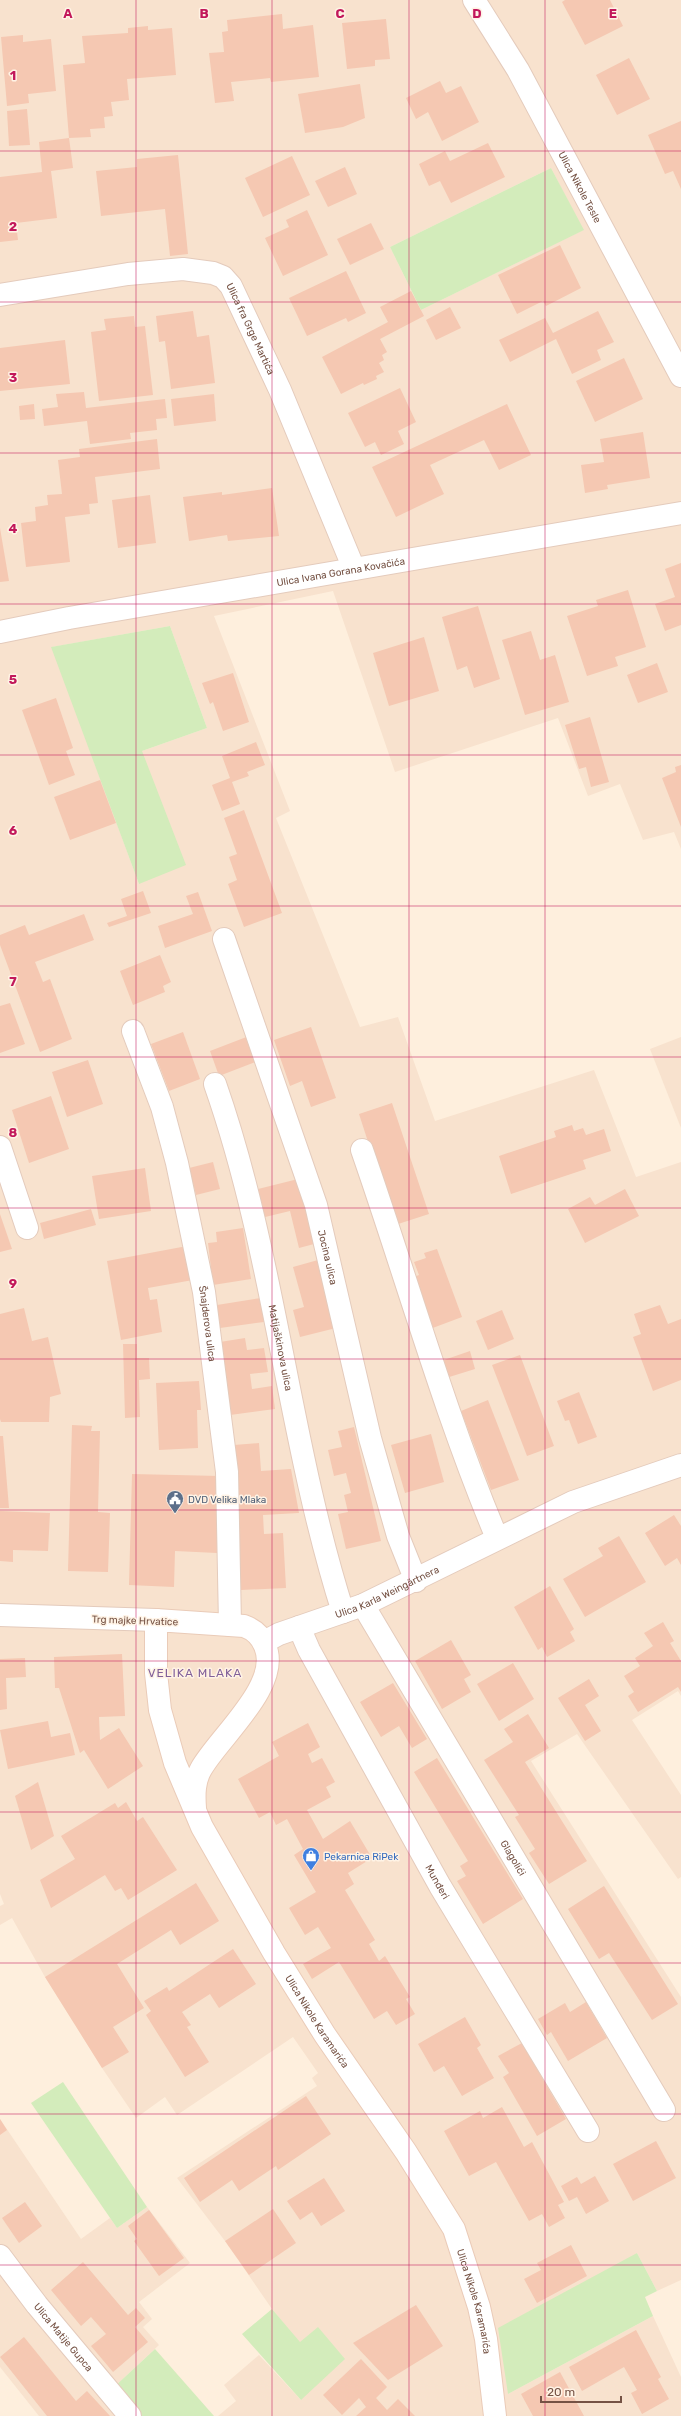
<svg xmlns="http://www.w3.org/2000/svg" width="681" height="2416" font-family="Rubik,sans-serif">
  <rect width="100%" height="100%" fill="#feefdd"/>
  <g fill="#f8e2ce" fill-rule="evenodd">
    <path d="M0,0H681V849L674,832L643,840L620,784L588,796L558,718L395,772L333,591L214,616L290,811L276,818L360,1027L398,1017L435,1121L594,1070L636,1177L681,1162V1696L678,1691L632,1720L681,1795V1877L678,1879L577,1734L531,1761L681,1997V2280L657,2291L637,2253L508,2394L653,2316L681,2377V2416H218L236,2401L224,2385L259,2355L301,2400L300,2343L272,2309L225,2241L177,2178L317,2086L312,2078L318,2073L293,2037L177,2115L165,2097L136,2118L102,2068L45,1977L12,1918L0,1925V1906L4,1904L0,1894ZM551,168L583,230L421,310L390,247ZM170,626L207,728L142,751L139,884L52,647Z"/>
    <polygon points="681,1037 681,1128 650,1049"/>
    <polygon points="0,2119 81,2239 110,2218 117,2228 147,2207 190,2263 139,2302 152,2319 143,2327 159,2345 113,2388 137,2416 39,2416 0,2367"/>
  </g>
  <g fill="#d3ecbb">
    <polygon points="551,168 584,230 421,310 390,247"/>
    <polygon points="170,626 207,728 142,751 186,865 139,884 51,647"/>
    <polygon points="63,2082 147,2207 117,2228 31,2103"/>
    <polygon points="637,2253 657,2291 645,2297 653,2316 508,2394 498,2328"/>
    <polygon points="272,2309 300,2342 318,2327 345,2359 301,2400 242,2334"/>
    <polygon points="155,2349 214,2416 137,2416 113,2388"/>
  </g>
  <g fill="#f5c8b2">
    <polygon points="565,0 610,0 623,26 585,45 562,2"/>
    <polygon points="282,14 283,29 313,25 319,77 271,82 270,78 231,82 234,101 215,103 209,53 224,52 222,32 228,31 227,20"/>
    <polygon points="386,19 390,59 375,60 375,66 347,69 342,23"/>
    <polygon points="148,26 148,30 172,28 176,75 127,79 129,100 111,102 113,116 104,117 105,128 90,129 91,137 69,138 73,168 51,171 57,218 16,223 18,240 0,242 0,177 42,172 39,142 69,138 63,65 85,63 82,36 128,33 128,28"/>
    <polygon points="23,35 23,42 51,39 56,91 28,94 29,103 7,106 1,37"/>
    <polygon points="629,58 650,99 617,115 596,75"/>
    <polygon points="440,81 446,93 461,86 479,122 442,141 428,112 416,119 406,98"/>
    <polygon points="360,84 365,118 343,127 305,133 298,94"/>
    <polygon points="27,109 30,145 9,146 7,111"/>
    <polygon points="681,121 681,189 673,171 665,174 648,135"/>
    <polygon points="488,143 505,177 451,203 440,181 429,186 419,164 445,151 450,161"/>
    <polygon points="178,155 188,254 170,256 165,209 101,216 96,171 137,167 137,159"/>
    <polygon points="292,156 310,195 263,217 245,178"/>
    <polygon points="345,167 357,194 328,207 315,181"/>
    <polygon points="307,210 328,255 283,276 265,238 289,227 286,220"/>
    <polygon points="371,223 384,249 350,265 337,239"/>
    <polygon points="560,245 581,288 546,306 543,301 517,314 498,275"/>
    <polygon points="346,271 366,313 348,322 346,318 307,336 289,298"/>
    <polygon points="411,291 424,316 380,339 387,352 382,355 384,360 379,363 384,372 376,376 377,379 364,385 363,383 341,394 322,357 388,322 380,307"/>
    <polygon points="450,307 461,328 436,340 426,320"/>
    <polygon points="193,311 197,337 209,335 215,383 171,389 165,341 159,342 156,316"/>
    <polygon points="598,311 614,342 597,350 601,360 572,374 556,339 510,362 499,340 545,318 553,333"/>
    <polygon points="134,316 135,327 145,326 153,395 99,401 91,332 106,330 104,319"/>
    <polygon points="65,340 70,384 0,391 0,348"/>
    <polygon points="624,358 643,399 595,422 576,381"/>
    <polygon points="400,388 416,422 398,431 404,444 381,455 375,442 365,447 348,413"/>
    <polygon points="84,392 86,408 165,399 167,418 156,419 157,430 130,433 131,439 90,444 87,421 44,426 42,409 58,407 56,394"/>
    <polygon points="214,394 216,421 174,426 171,399"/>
    <polygon points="34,404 35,419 20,420 19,406"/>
    <polygon points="507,404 531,455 499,470 484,440 430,465 444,494 396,517 372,467"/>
    <polygon points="643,432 650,478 607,485 608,489 585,493 581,465 604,462 600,439"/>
    <polygon points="157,439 160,469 95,477 98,503 89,504 90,514 65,517 70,562 26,567 21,523 36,521 35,507 48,505 47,495 62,494 58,460 80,457 79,449"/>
    <polygon points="272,488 279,536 228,541 227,535 189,541 183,497 222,492 222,495"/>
    <polygon points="150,495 156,543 118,548 112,500"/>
    <polygon points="0,528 9,581 0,582"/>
    <polygon points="681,563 681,625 665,631 655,604 675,597 665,569"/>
    <polygon points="628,590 646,647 615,657 618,666 587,676 567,616 598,606 596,600"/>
    <polygon points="478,606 500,679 474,688 467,666 457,670 442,617"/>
    <polygon points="531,631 540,660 555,655 569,702 525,715 502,640"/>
    <polygon points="424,637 439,691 389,706 373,653"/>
    <polygon points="657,663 668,692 638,703 627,675"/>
    <polygon points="233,673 249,722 223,731 213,702 210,704 202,683"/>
    <polygon points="56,698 73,748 66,751 75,775 49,785 22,710"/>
    <polygon points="590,717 609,782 591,787 586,767 579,769 565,725"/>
    <polygon points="256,742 265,765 247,772 249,776 232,782 240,804 222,811 212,785 230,778 222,756"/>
    <polygon points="681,765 681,827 662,778 676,772 675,767"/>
    <polygon points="100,780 116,823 70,840 54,797"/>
    <polygon points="244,810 282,913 244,927 228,884 237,880 229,857 237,854 224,818"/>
    <polygon points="143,891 151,913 109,927 107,923 127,916 121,899"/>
    <polygon points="198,892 212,931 165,948 158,926 193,914 186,896"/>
    <polygon points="84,914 94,940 35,962 43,982 50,979 72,1039 40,1052 0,945 0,935 25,925 29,935"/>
    <polygon points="160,955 171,982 163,986 165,992 133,1005 120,971"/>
    <polygon points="10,1003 25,1044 0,1053 0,1006"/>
    <polygon points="311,1027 336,1098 311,1107 302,1081 290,1086 274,1040"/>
    <polygon points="183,1032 200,1079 169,1091 151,1044"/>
    <polygon points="249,1036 258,1061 219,1076 210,1051"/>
    <polygon points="88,1060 103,1104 67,1117 52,1072"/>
    <polygon points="51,1096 69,1149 29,1163 12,1110"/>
    <polygon points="392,1103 429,1214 395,1225 359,1114"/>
    <polygon points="572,1125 574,1131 583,1128 586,1135 604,1129 611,1151 583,1160 586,1169 511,1194 499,1156 556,1137 554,1131"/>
    <polygon points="213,1162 220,1189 196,1195 189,1168"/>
    <polygon points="145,1168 151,1211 99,1219 92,1176"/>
    <polygon points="298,1179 314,1244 299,1248 290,1211 261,1218 254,1190"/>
    <polygon points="625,1189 639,1216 585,1243 568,1209 590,1197 595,1205"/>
    <polygon points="91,1209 96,1225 44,1239 40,1223"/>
    <polygon points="0,1214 12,1249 0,1252"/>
    <polygon points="243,1228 251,1279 213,1285 208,1243 217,1242 216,1232"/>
    <polygon points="187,1246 193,1280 148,1288 150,1300 157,1299 162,1332 121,1340 107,1261"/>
    <polygon points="437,1249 462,1317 430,1329 411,1278 419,1275 414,1262 426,1258 424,1253"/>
    <polygon points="318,1260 336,1328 300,1337 293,1310 304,1307 293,1267"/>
    <polygon points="261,1298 264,1322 220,1328 217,1305"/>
    <polygon points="660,1305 668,1324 681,1319 681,1380 653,1391 633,1337 641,1334 634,1314"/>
    <polygon points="24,1308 32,1341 48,1337 61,1394 50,1397 49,1422 1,1422 0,1419 0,1314"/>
    <polygon points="502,1310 514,1339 488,1350 476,1321"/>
    <polygon points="245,1338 247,1350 264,1348 268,1372 250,1374 252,1389 272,1386 275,1409 230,1415 220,1342"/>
    <polygon points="123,1344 137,1344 137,1358 149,1358 150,1379 139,1380 140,1417 125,1418"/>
    <polygon points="470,1351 475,1369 446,1378 441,1361"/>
    <polygon points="520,1355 554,1446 527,1456 492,1365"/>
    <polygon points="199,1381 201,1410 197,1410 198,1448 159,1450 156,1383"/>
    <polygon points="579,1392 597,1437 578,1444 569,1420 565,1421 557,1401"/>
    <polygon points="488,1400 519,1480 491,1490 461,1411"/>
    <polygon points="72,1425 92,1426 91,1431 100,1431 98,1512 110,1513 108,1572 68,1571"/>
    <polygon points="354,1427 381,1541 346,1549 338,1514 348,1512 344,1495 351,1493 346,1473 334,1476 328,1450 342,1447 338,1431"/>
    <polygon points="431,1434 444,1482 405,1493 391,1445"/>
    <polygon points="0,1436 3,1436 9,1508 0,1508"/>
    <polygon points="259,1443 261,1471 291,1469 299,1513 263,1515 264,1534 283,1533 286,1588 241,1590 234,1445"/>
    <polygon points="132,1474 220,1476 217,1553 175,1551 174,1587 129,1585"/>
    <polygon points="0,1511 50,1513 48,1551 13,1550 13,1562 0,1561"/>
    <polygon points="674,1515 681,1526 681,1565 677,1558 665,1566 645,1533"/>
    <polygon points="619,1536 646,1582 585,1617 563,1579 603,1556 598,1548"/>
    <polygon points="550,1586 574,1629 570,1632 575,1641 547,1657 542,1647 538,1650 514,1607"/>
    <polygon points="663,1622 674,1641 670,1643 681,1661 681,1692 678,1687 638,1712 628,1696 634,1692 624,1676 640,1666 635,1658 653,1646 644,1633"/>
    <polygon points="451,1640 471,1675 464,1679 471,1692 442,1709 415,1661"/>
    <polygon points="122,1654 125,1716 99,1717 100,1740 119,1728 143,1766 108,1789 84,1750 80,1753 59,1688 55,1688 54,1657"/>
    <polygon points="25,1658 26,1677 6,1678 7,1709 0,1710 0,1659"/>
    <polygon points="513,1663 534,1699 499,1721 477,1684"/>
    <polygon points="589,1679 599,1696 585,1705 601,1731 585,1741 558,1698"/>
    <polygon points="393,1683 427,1739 412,1748 399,1726 381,1737 360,1702"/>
    <polygon points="528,1714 549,1748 525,1762 587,1861 549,1884 529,1853 535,1849 515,1817 519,1815 484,1760 513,1742 504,1729"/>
    <polygon points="48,1721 51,1737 70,1733 75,1755 8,1769 0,1730"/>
    <polygon points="308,1723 320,1747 308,1754 312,1763 322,1758 335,1782 326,1787 331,1797 307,1810 323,1839 350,1821 372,1858 348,1873 354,1884 345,1890 375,1940 369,1944 379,1961 385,1956 410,1997 406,1999 415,2014 396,2025 387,2011 374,2019 339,1962 312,1979 303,1964 331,1948 318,1927 305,1935 289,1908 316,1892 294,1855 303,1849 287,1819 276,1825 270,1812 259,1818 238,1779 279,1756 272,1742"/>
    <polygon points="437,1758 523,1899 483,1924 457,1881 466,1876 460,1866 468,1861 414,1772"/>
    <polygon points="38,1782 54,1836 31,1850 15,1796"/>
    <polygon points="126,1802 137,1821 143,1817 177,1870 128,1900 121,1888 115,1891 105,1875 51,1908 40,1880 75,1859 61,1836 115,1803 118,1808"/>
    <polygon points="196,1883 219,1921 180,1945 171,1930 117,1964 144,2008 113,2027 129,2052 102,2068 45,1977"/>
    <polygon points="604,1886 678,2004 652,2020 609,1953 599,1959 568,1909"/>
    <polygon points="233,1949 256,1984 219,2008 210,1994 182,2012 191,2025 187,2027 209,2062 185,2077 146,2015 151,2011 144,2001 167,1987 169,1991"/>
    <polygon points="586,2002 607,2038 568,2061 551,2032 547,2035 538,2019 565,2003 570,2012"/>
    <polygon points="465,2017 481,2045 477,2048 494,2078 462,2096 444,2066 434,2072 418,2044"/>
    <polygon points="522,2043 566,2119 537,2136 503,2077 509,2073 498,2056"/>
    <polygon points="306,2096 331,2134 278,2170 276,2166 239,2191 232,2180 200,2202 184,2178"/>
    <polygon points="502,2107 524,2147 532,2142 564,2202 558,2205 565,2218 549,2227 542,2214 529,2221 496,2162 469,2176 444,2131 480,2111 483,2118"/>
    <polygon points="0,2119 7,2130 0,2135"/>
    <polygon points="656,2141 676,2178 633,2201 613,2164"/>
    <polygon points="595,2176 609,2201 586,2214 577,2197 569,2201 561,2186 577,2177 581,2184"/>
    <polygon points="324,2178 345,2211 321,2226 312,2212 300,2220 287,2201"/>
    <polygon points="25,2202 42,2226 19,2243 2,2218"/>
    <polygon points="273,2209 296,2243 249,2275 225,2241"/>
    <polygon points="149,2210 184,2258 159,2276 134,2241 137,2239 128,2226"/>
    <polygon points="571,2245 587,2276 537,2303 524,2279 541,2270 537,2263"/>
    <polygon points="83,2262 128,2315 136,2308 145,2318 135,2327 148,2342 113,2372 91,2346 106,2334 91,2317 81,2326 51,2290"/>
    <polygon points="416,2305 443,2346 388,2380 353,2343"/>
    <polygon points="636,2330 661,2377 658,2379 669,2399 642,2414 631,2393 637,2390 624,2367 582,2391 569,2367"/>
    <polygon points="24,2337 76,2401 87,2391 110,2416 47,2416 0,2357"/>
    <polygon points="361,2359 387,2387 376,2398 387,2410 398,2399 415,2416 356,2416 366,2407 359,2398 342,2415 323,2395"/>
    <polygon points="560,2372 584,2416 533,2416 521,2394"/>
  </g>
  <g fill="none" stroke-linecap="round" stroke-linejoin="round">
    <defs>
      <g id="minor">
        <path id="s1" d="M474,0L518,70L681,376"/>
        <path id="s2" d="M0,295L128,274L183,269L213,273L223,277L231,286L280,390L354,569"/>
        <path id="s3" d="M0,632L69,618L681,513"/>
        <path id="s4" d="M224,939L316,1205L370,1438L398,1536L416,1581"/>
        <path id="s5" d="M133,1031L162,1107L177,1163L204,1292L227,1472L230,1625"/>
        <path id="s6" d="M215,1084C275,1255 288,1439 343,1612"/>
        <polyline points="0,1147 27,1228"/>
        <path d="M362,1150C407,1279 444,1412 497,1538"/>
        <path id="s7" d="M363,1605L664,2110"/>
        <path id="s8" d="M299,1627L309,1650L440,1886L588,2131"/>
        <path id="s9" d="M264,1642L279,1634L363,1605L573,1502L681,1465"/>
        <path id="s10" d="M0,2256L37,2305L130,2416"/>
      </g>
      <polyline id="tertiary" points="0,1615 156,1620"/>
      <g id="secondary">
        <path id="s11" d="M195,1808C194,1794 194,1781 201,1769C218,1738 282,1685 265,1646C261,1636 255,1630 244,1626L156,1620V1673L160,1710L175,1763L202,1827L274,1953L325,2035L406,2152L454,2229L479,2307L486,2339L495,2416"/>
      </g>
    </defs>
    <use href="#minor" stroke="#e4cbbc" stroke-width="24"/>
    <use href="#tertiary" stroke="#e4cbbc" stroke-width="24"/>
    <use href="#secondary" stroke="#eacbb8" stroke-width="24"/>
    <use href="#minor" stroke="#fff" stroke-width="22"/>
    <use href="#tertiary" stroke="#fff" stroke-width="22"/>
    <use href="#secondary" stroke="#fff" stroke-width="22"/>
  </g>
  <path fill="none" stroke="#c2185b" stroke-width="1" stroke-opacity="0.55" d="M136,0V2416M272,0V2416M409,0V2416M545,0V2416M0,151H681M0,302H681M0,453H681M0,604H681M0,755H681M0,906H681M0,1057H681M0,1208H681M0,1359H681M0,1510H681M0,1661H681M0,1812H681M0,1963H681M0,2114H681M0,2265H681"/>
  <defs>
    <symbol id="civic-pin" viewBox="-11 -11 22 30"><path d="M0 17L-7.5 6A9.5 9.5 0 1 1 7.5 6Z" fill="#5c6f8a" stroke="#fff3e5"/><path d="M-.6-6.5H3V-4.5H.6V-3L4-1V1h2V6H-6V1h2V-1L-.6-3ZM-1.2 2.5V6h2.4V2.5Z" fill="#fff"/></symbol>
    <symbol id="shop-pin" viewBox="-11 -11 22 30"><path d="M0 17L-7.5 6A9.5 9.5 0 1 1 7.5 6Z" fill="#3f7fe0" stroke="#fff3e5"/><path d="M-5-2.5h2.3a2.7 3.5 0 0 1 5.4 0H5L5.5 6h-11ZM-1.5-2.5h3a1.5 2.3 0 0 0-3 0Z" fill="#fff"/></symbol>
  </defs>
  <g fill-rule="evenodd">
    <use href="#civic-pin" x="165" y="1489" width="20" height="27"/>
    <use href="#shop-pin" x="301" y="1846" width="20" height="27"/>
  </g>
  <g text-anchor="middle" stroke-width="3" stroke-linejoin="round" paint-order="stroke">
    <g font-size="10" fill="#755244" stroke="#fff3e5">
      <text dy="4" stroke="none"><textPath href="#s1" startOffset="215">Ulica Nikole Tesle</textPath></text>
      <text dy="4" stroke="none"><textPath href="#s2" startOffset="285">Ulica fra Grge Martića</textPath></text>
      <text dy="4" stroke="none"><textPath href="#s3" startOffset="346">Ulica Ivana Gorana Kovačića</textPath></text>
      <text dy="4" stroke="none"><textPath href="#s4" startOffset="335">Jocina ulica</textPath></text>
      <text dy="4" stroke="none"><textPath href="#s5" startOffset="303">Šnajderova ulica</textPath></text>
      <text dy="4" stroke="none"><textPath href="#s6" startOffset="272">Matijaškinova ulica</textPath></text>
      <text dy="4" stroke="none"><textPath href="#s9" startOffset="133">Ulica Karla Weingärtnera</textPath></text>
      <text transform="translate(135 1620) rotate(2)" y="4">Trg majke Hrvatice</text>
      <text dy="4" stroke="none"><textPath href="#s7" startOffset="294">Glagolići</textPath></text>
      <text dy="4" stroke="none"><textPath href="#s8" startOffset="290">Munđeri</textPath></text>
      <text dy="4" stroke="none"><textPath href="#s11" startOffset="743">Ulica Nikole Karamarića</textPath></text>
      <text dy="4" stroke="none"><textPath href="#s11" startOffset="1067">Ulica Nikole Karamarića</textPath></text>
      <text dy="4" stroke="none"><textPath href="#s10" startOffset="103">Ulica Matije Gupca</textPath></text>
    </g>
    <g font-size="10" fill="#4e5e75" stroke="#fff3e5" text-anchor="start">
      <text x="188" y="1503">DVD Velika Mlaka</text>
    </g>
    <g font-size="10" fill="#366cbe" stroke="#fff3e5" text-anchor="start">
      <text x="324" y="1860">Pekarnica RiPek</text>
    </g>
    <g font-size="12" letter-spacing="1" fill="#815f99" stroke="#fff3e5">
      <text x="195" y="1677">VELIKA MLAKA</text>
    </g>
  </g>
  <g font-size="13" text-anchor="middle" font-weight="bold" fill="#c2185b" stroke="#fff3e5" stroke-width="3" stroke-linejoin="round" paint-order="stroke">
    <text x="68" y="18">A</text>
    <text x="204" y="18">B</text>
    <text x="340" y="18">C</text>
    <text x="477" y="18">D</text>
    <text x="613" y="18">E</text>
    <text x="13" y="80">1</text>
    <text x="13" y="231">2</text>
    <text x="13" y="382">3</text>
    <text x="13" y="533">4</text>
    <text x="13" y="684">5</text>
    <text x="13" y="835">6</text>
    <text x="13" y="986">7</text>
    <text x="13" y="1137">8</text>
    <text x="13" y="1288">9</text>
  </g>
  <path d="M541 2396v6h80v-6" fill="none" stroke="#755244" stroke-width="2"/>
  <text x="547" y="2396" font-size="12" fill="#755244" stroke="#fff3e5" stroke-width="3" paint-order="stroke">20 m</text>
</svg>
